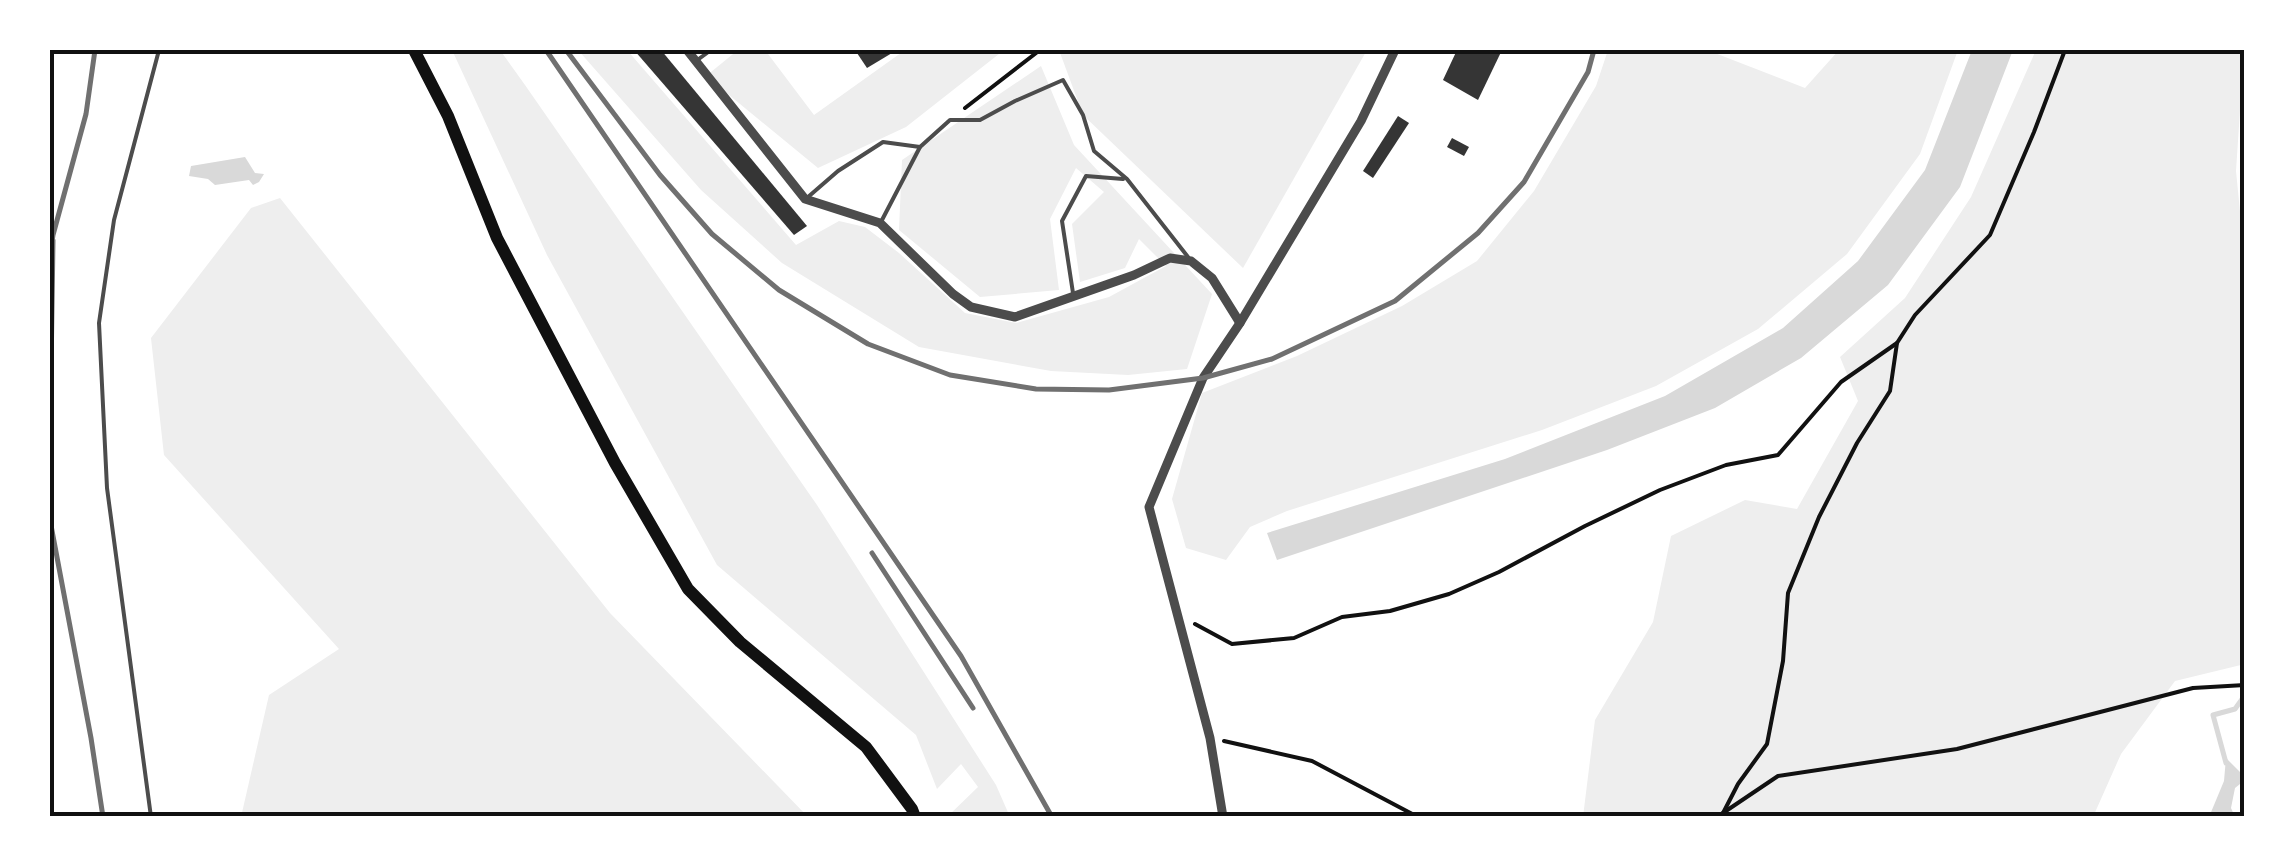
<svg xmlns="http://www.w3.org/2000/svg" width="2295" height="867" font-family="'Playfair Display',serif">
  <rect width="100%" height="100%" fill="#fff"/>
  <g fill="#eee">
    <polygon points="452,50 500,50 525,85 817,505 996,785 1010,817 947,817 978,787 961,764 937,789 916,735 717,565 547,255"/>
    <polygon points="578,50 627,50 796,245 839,221 865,227 899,253 965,313 1016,323 1109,297 1166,266 1139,239 1125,268 1080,282 1072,224 1104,192 1076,168 1050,219 1059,290 980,297 899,230 902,160 1041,66 1074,145 1212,294 1187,369 1128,375 1051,371 919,347 782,263 701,190"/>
    <polygon points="738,50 765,50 814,115 905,50 1004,50 906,127 818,168 706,76"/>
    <polygon points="1059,50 1367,50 1243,268 1083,115"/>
    <polygon points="1608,50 1707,50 1805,88 1839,50 1958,50 1920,154 1847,254 1758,329 1656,386 1542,430 1287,511 1250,527 1226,560 1186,548 1172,499 1202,393 1297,356 1402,306 1477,261 1534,191 1596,86"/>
    <polygon points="2036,50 2244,50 2236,171 2245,262 2245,664 2175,681 2121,754 2093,817 1583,817 1595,720 1653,622 1671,536 1745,500 1797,509 1858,401 1840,357 1905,298 1971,197"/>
    <polygon points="280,198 610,613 808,817 241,817 269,695 339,649 164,455 151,338 251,208"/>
  </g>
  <g fill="#d9d9d9">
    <polygon points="1972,50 2013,50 1960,187 1888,285 1801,358 1715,408 1607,450 1277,560 1267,533 1505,459 1665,396 1783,328 1858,261 1925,170"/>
    <polygon points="245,157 255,173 264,174 259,182 253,185 249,180 215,185 208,179 189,176 191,166"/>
    <polygon points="2226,758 2245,777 2245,786 2240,784 2235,788 2231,808 2235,817 2209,817 2224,781"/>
  </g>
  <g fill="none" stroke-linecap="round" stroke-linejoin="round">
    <polyline stroke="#d9d9d9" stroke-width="5" points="2226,763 2213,715 2235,709 2245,695"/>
  </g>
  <g fill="#353535">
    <polygon points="634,50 661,50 807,226 794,235"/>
    <polygon points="855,50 890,50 892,53 867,68"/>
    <polygon points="1457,50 1502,50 1478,100 1443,80"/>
    <polygon points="1398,116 1409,123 1373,178 1363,171"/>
    <polygon points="1452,138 1469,147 1464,156 1447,147"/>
  </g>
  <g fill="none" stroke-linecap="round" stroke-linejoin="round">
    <g stroke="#111" stroke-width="4">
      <polyline points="965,108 1040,50"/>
      <polyline points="1195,624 1232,644 1294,638 1342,617 1390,611 1449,594 1499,572 1585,526 1660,490 1726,465 1778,455 1841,382 1897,343"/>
      <polyline points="1224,741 1312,761 1418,817"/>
      <polyline points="1717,817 1778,776 1957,749 2193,688 2245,685"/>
      <polyline points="1721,817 1738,784 1767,744 1783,661 1788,593 1819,517 1857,443 1890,391 1897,343 1915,315 1990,235 2034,132 2065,50"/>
    </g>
    <g stroke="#4c4c4c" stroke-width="4">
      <polyline points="696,61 711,50"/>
      <polyline points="808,197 838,171 883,142 920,147"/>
      <polyline points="882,220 920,147 950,120 980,120 1015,101 1063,80 1083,115 1094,151 1127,179 1188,257"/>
      <polyline points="1073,293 1062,221 1086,176 1123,179"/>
      <polyline points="151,817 107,488 99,323 114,220 159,50"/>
    </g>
    <g stroke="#4c4c4c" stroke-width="9">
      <polyline points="687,50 805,199 880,223 953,294 971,307 1015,317 1134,275 1170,258 1191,261 1212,278 1240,323"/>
      <polyline points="1223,817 1210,738 1149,507 1203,378 1240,323 1361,121 1395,50"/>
    </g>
    <polyline stroke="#111" stroke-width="12" points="414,50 448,116 497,238 615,463 688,589 740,642 866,747 912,809 915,817"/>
    <g stroke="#707070" stroke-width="5">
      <polyline points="546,50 961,656 1052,817"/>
      <polyline points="566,50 660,175 712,234 779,290 868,344 950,375 1036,389 1109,390 1203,378 1272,359 1395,301 1478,233 1524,182 1588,72 1594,50"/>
      <polyline points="50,254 53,235 86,114 95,50"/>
      <polyline points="50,438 53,240"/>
      <polyline points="50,520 91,738 103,817"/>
      <polyline points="872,553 973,708"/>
    </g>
  </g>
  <rect width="2295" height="867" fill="none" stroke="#ffffff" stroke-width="105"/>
  <rect x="52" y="52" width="2190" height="762" fill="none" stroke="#111" stroke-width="4"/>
</svg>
